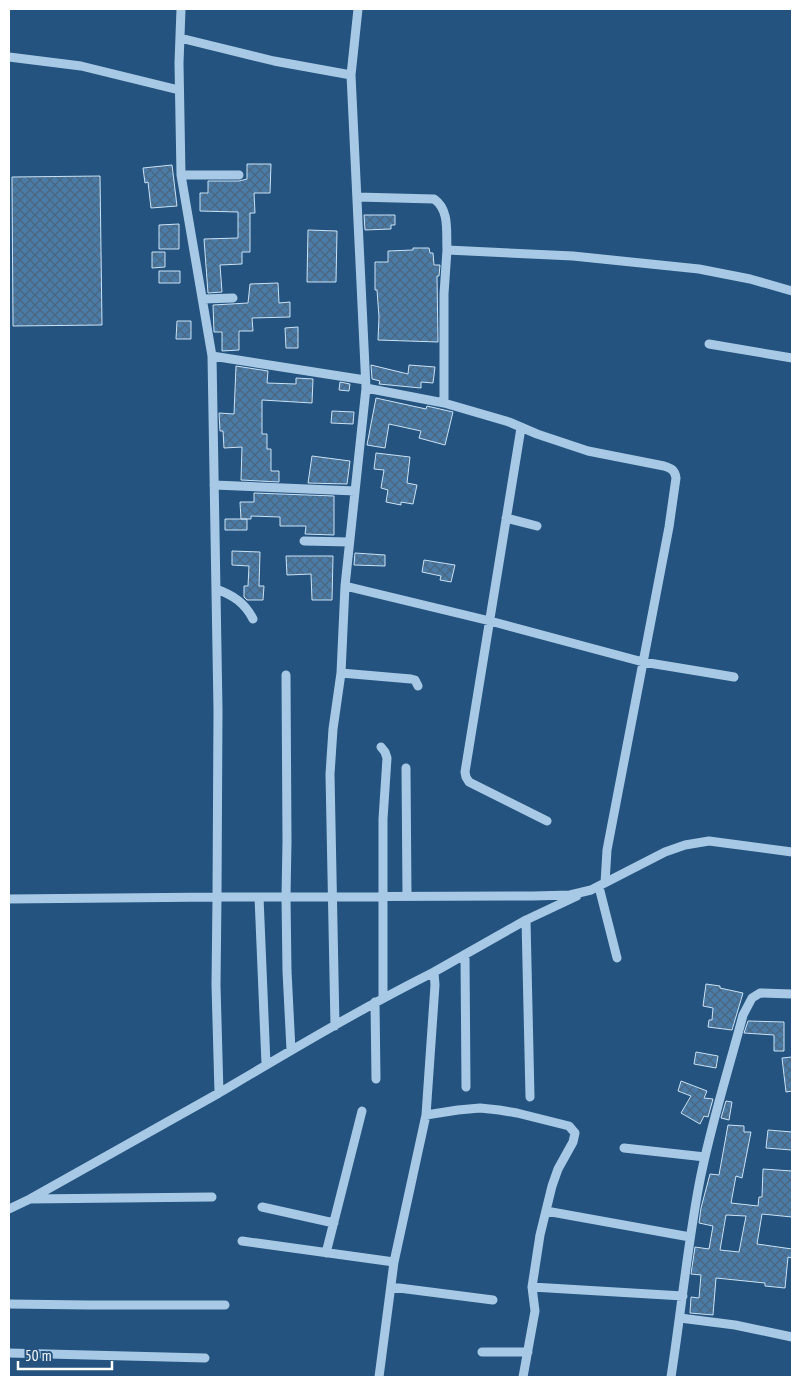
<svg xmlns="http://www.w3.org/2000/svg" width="801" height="1386" font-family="'PT Sans Narrow',sans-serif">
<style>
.building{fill:url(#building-cross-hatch);stroke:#cbe2f5;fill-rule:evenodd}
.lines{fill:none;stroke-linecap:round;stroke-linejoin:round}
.minor{stroke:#a8c9e6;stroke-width:9}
</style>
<defs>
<pattern id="building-cross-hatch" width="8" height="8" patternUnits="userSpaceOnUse" patternTransform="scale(1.25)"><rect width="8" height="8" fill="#4b7ca7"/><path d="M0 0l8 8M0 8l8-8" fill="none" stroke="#4b667e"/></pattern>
</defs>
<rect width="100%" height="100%" fill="#23537e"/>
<!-- building -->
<path class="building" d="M247,164h24l-1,29h-16l1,20h-5v39h-8v12l-22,1 2,27 -14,1 -4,-54 34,-1v-26l-38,-1v-18h8v-12h31l8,-2z
M172,165l5,41 -26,2 -3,-26 -3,1 -2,-15z
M100,176l2,149 -89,1 -1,-149z
M364,215h31v10h-4v4l-26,1z
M179,224v25h-20v-24z
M308,230l29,1 -1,51h-29z
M413,248h16l1,5h3l1,12h6l-1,11h-2l1,66 -60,-2 1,-23 -2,-27h-2v-28h13v-11l25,-1z
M152,252h13v15l-13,1z
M159,271h21v12h-21z
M278,283l1,20 11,-1v15l-38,1 1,13h-14v19l-17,1v-19h-8l-1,-27 35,-2 2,-19z
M177,321h14v18h-15z
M298,327v21h-12l-1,-20z
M371,365l37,9 1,-9 26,2 -2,16 -12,-1v6l-42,-4 1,-3 -8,-2z
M236,366l32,5 -1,12 29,1v-6l17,1 -1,24 -50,-3v34h5v15h4v22h8v11l-38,-2 1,-33 -18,1 -1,-17h-3l-1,-18 15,1z
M340,382l10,2 -1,7 -10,-1z
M376,398l50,11 1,-3 26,6 -8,33 -26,-7 2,-7 -32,-7 -4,24 -18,-3z
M332,411l22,1 -1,12 -22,-1z
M376,453l34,4 -3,26 10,2 -4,19 -12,-2v3l-15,-3 2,-12 -7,-2 3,-18 -10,-1z
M312,456l38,5 -3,23 -39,-1z
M254,493l80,3v39l-29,-1 1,-8h-26v-9l-29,-1v3h-10l-1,-17h14z
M225,519h22v11h-22z
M232,551l28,1 -1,34h5l-1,14h-16l-3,-3v-11h4l1,-20 -17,-1z
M355,553l30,2v11l-31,-1z
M286,556h47l-1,44h-20l-1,-26 -24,1z
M424,560l31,5 -4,17 -11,-2 1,-4 -19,-4z
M706,984l14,2v2l23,5 -11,37 -24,-3 1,-7h3l1,-12 -10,-2z
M748,1021l36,1v29h-10v-16l-30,-2z
M696,1052l22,4 -2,12 -22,-4z
M792,1057v34l-6,1 -4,-34z
M681,1081l26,10 -3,7 9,1 -5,18 -4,-1 -4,8 -19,-11 10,-17 -13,-5z
M726,1101l6,1 -3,18 -8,-2z
M728,1125l16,1v6h7l-9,46 -6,-2 -5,27 27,3 1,-9h3l1,-28 29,2v46l-30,-3 -5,30 35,5v9l-4,-1 -3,31 -20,-2v-3l-49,-5 -3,37 -23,-2 1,-16 8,1 2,-23 -10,-1 4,-27 14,2 4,-23 -14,-3 2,-15 9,-34 9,1zM726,1215l20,1 -7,36 -19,-2z
M768,1130l24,2v18l-26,-2z"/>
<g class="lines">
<!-- minor -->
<path class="minor" d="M181,9l-2,54 2,112 31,181 6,354 -1,187 316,-1 37,-1 21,-5 74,-38 20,-7 24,-4 83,11
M358,9l-7,66 15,313 -21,198 145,35 153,41 91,15
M180,38l94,23 77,14
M9,57l72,9 98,24
M181,175h58
M357,197l77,2c16,11 12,33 13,51l126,6 126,13 51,10 42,12
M203,299l30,-1
M709,344l83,14
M212,356l153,24
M366,388l78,15 65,19 28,12 51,17 76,15c7,2 11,4 12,12l-7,49 -62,323 -2,33
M444,403v-109l3,-44
M521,428l-56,344 1,5 3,5 78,39
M214,485l141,6
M506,518l31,8
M304,541l45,1
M216,589c17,6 29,14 37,30
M341,673l70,6 4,1 3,6
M286,675l1,166 -1,56 1,74 4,79
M381,747l4,5 2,6 -4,61v179
M406,768l1,128
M599,887l18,71
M259,897l7,167
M9,899l208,-2 -1,88 3,108
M526,920l4,177
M465,956l1,131
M375,1002l1,77
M335,1026l-5,-252 3,-45 8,-56 4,-87
M426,1115l32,-5 22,-2 19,2 18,3 52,13 6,7 -2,9 -15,27 -6,17 -12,49 -8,52 3,24 -12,66
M624,1148l81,9
M30,1199c63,-36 126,-70 189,-106 71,-42 141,-84 215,-121
M262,1207l72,16
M9,1209l21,-10 182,-2
M546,1211l144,26
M242,1241l152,21
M326,1253l36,-142
M391,1287l102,13
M532,1287l151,9
M9,1304l79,1h137
M680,1318l55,7 57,12
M482,1352h46
M9,1353l196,5
M379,1377l15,-115 32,-147 9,-130 -1,-13 92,-52 51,-24
M671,1377c10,-64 16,-128 28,-192 11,-58 29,-113 44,-170l9,-17 8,-5 32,1"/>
</g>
<!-- border -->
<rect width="801" height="1386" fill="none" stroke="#ffffff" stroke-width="20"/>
<!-- scale -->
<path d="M18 1361v8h94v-8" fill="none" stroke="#ffffff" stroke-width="2.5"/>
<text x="25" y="1361" font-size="15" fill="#ffffff" stroke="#23537e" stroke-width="4" paint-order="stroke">50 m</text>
</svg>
